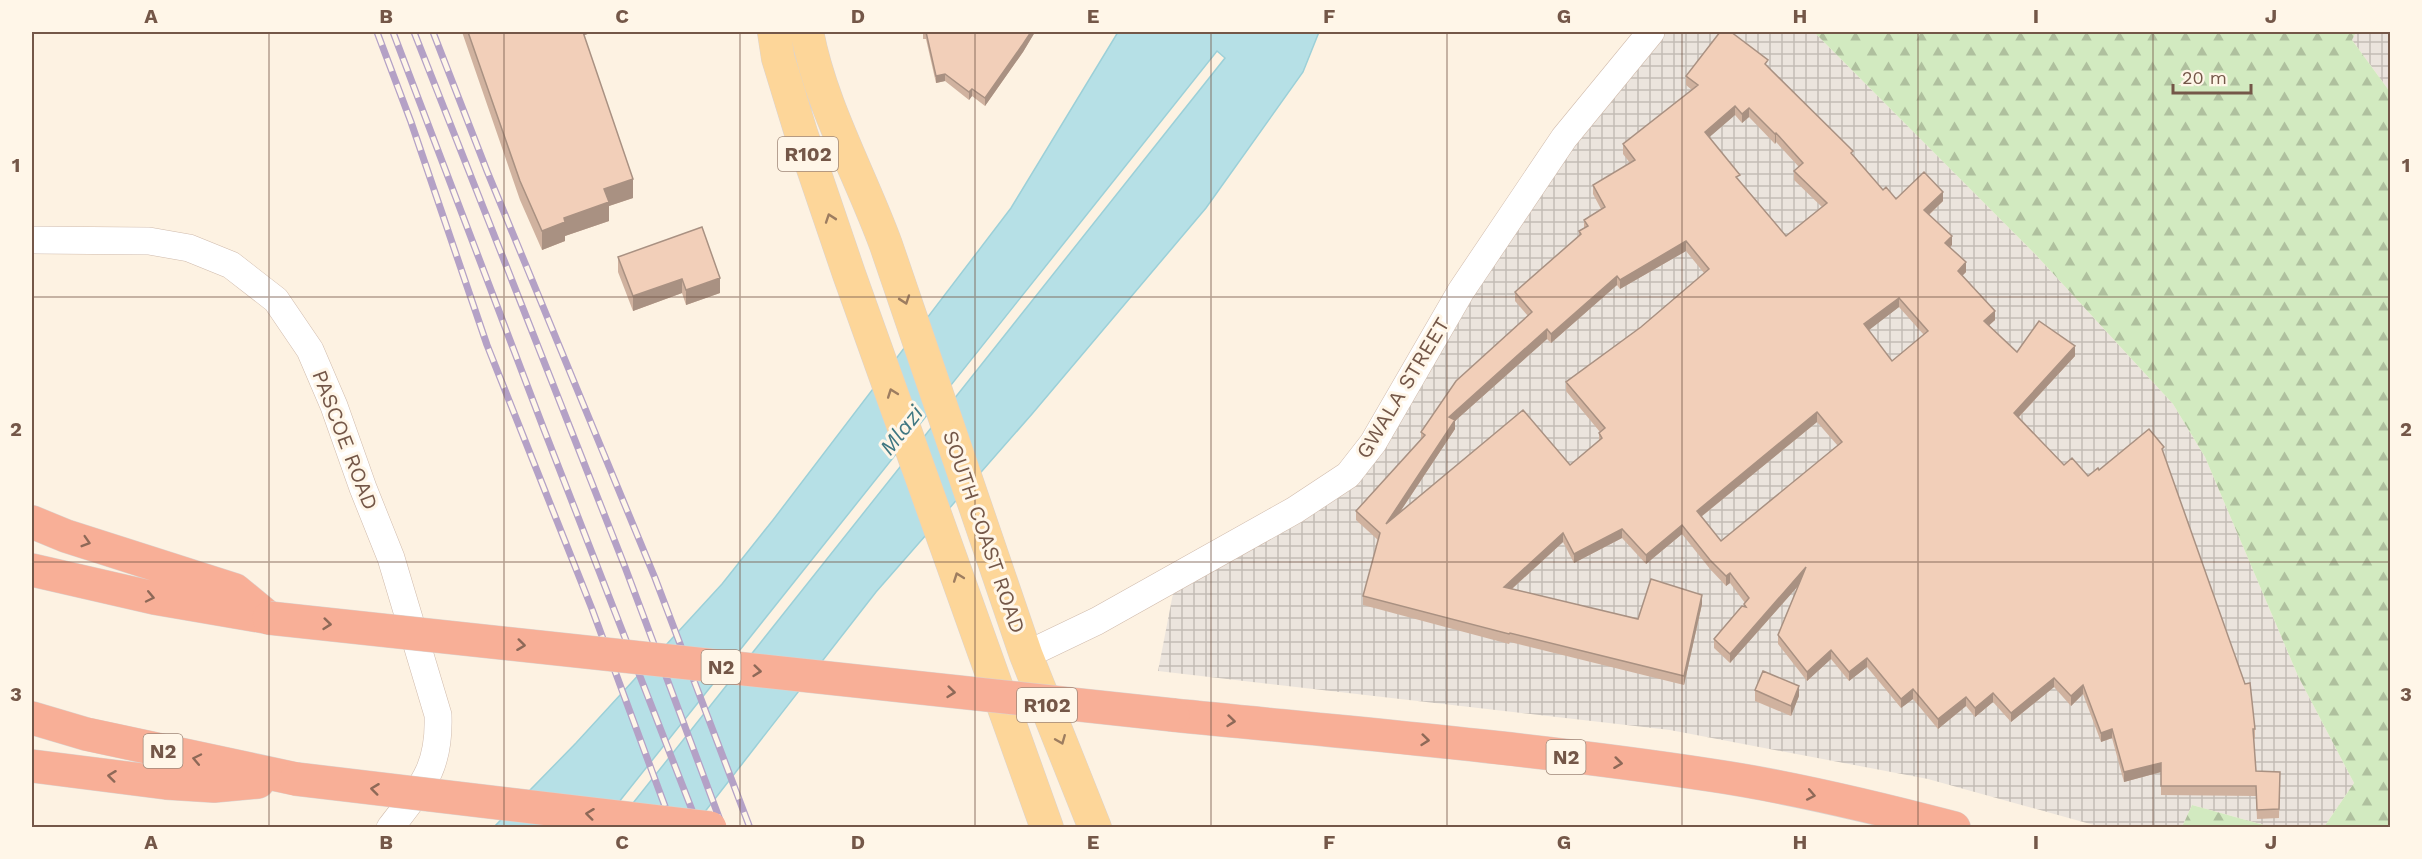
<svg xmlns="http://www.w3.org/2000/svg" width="2422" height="859" font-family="'Work Sans',sans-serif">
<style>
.industrial{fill:url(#industrial-grid)}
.forest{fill:url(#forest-firs)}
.water{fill:#b6e0e6;stroke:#9cd0d8;stroke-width:1.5}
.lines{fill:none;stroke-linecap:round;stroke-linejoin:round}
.minor-casing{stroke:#d0bbac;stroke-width:28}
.major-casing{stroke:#dbd3cf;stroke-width:34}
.highway-casing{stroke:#dbd3cf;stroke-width:34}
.minor{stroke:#fff;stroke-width:27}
.major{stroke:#fdd699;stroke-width:33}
.highway{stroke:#f8af97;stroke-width:33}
.rail-casing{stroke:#b4a1c6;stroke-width:7}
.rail{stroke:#fff6e8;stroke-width:4.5;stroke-dasharray:14;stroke-linecap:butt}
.highway-bridge-casing{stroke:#dbd3cf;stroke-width:34;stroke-linecap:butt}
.highway-bridge{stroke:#f8af97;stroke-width:33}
.wall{fill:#d0b29f;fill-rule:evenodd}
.shaded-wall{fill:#a99182}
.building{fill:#f2cfb9;stroke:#a99182;stroke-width:1.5;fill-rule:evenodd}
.oneway{stroke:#9d7d60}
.oneway2{stroke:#8e6958}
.grid{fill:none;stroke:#745748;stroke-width:1.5;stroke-opacity:0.55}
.labels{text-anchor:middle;stroke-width:6;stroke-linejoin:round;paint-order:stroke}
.shield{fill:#fff6e8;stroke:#9e8778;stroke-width:1.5}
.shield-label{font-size:20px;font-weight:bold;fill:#745748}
.street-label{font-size:21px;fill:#745748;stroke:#fff6e8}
.water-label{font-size:22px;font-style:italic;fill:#3f7782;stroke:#fff6e8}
.neatline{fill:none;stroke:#745748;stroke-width:2}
.grid-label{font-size:20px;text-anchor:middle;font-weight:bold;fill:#745748}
</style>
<defs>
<pattern id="industrial-grid" width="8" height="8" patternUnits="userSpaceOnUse" patternTransform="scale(1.5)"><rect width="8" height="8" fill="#ebe4dd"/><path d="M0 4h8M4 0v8" fill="none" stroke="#c3bcb5"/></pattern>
<pattern id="forest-firs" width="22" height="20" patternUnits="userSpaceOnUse" patternTransform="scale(1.5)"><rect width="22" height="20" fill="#d2eac0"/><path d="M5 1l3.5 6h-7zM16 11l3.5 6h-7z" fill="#afc09e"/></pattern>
</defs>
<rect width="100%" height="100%" fill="#fdf2e2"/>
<!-- industrial -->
<path class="industrial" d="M1652,32h162l222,223 137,149 32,53 93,219 56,107 -30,44h-53l-79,-22 -10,22h-81l-173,-48 -258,-49 -512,-59 18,-93 173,-102z
M2356,32h34v60l-38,-52z"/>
<!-- forest -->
<path class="forest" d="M1814,32h542l-4,8 38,52v735h-66l30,-44 -56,-107 -93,-219 -32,-53 -137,-149z
M2192,805l79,22h-89z"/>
<!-- water -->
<path class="water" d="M1118,32h201l-16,40 -97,136 -174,206 -156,178 -183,235h-79l611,-769 -8,-7 -618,776 -106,1 83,-85 146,-159 51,-64 238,-312z"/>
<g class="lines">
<!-- minor casing -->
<g class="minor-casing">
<path id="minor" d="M32,240l117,1 40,7 42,17 45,35 34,50 24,56 29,82 28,70 47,157c2,55 -17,72 -48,113
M1026,655l71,-34 198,-111 53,-35 25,-32 88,-152 103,-153 87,-106"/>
</g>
<!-- major casing -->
<g class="major-casing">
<path id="major" d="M774,32l4,26 23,75 48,141 198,554
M807,32c14,74 53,142 79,213l140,410 69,173"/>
</g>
<!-- highway casing -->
<g class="highway-casing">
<path id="highway" d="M32,522l34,14 169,54 34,28
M32,570l122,28 111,19
M1173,715c179,18 359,33 537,60 82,12 164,32 244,53
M32,718l54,16 210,45
M32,766l134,17 48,3 44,-4"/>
</g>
<!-- minor -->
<use href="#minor" class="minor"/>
<!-- major -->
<use href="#major" class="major"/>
<!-- highway -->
<use href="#highway" class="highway"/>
<!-- rail casing -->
<g class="rail-casing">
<path id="rail" d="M377,32l34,90 76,223 105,264 81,219
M393,32l150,395 156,401
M414,32l211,535 98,261
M433,32l54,139 168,407 95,250"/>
</g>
<!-- rail -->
<use href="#rail" class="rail"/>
<!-- highway-bridge casing -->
<g class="highway-bridge-casing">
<path id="highway-bridge" d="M269,618l904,97
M296,779l414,49"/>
</g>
<!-- highway-bridge -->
<use href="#highway-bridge" class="highway-bridge"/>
</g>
<!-- wall -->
<path class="wall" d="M462,32h132l-10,3 49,163 -24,8v15l-44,15v5l-23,9 -22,-50z
M923,32h112l-12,20 -38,54 -13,-10 -3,4 -24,-19 -9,2 -10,-44h-3z
M1768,67l85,88 30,35 13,9 47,2 -14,14 23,30 -2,2 16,25 -4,4 33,44 -6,5 28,27 58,4 -56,61 45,48 24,11 11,-6 65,-14 91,273v9l-1,1 2,32 24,1 -1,46 -22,1 -1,-23 -95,-1v-23l-37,10 -12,-44 -11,4 -18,-48 -12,12 -17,-19 -43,35 -18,-20 -18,15 -9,-11 -28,23 -25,-30 -12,9 -34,-41 -18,14 -18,-22 -24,22 -29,-37v-9l21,-50 -69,78 -16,-15v-9l30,-33 1,-3 -15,-20 -4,3 -16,-17 -28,-35 -36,30 -24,-26 -48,25 -11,-21 -51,47 126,30 64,-15 -18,81 -174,-43 -1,2 -146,-39v-9l15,-56 -22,-20v-9l65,-71v-8l107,-116 -13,-15v-9l64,-56v-5l5,-3v-8l17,-11 -8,-15v-9l37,-22 -7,-9v-10l69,-54 -6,-5v-9zM1735,115l7,8 7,-6 26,27 1,-2 23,25 -5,4v9l28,27 -36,29 -46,-55 -31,-44zM1686,251l18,22 -63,54 -75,55v9l34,41 -1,1v8l-29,24 -170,47 55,-83v-8l92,-82 4,4 66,-58 3,4zM1899,307l25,28 -32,26 -24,-31zM1817,422l21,24 -117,95 -20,-24z
M618,257l102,36 -34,12 -4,-12 -49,18 -15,-39z
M1755,690l44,6 -8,20 -36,-15z"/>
<!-- shaded-wall -->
<path class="shaded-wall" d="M578,32h16l-16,5z
M1031,32h4l-12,20 -38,54v-8z
M945,74v7l-9,2v-7z
M972,89v7l-3,4v-8z
M1735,106v9l-30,26v-9z
M1749,108v9l-7,6v-9z
M1776,133v9l-1,2v-10z
M633,179v19l-24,8v15l-44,15v5l-23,9v-19l22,-13 40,-29z
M1943,192v9l-19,18v-9z
M1952,236v9l-7,7v-9z
M1686,241v10l-66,38v-9z
M1966,262v10l-8,8v-9z
M1617,276v9l-66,58v-9z
M720,278v15l-34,12v-15z
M682,279v14l-49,18v-15z
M1899,298v9l-35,27v-10z
M1995,311v9l-11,10v-9z
M1547,329v10l-92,82v8l-69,104v-9l63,-107z
M2075,346v10l-61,66v-9z
M1817,412v10l-120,98v-9z
M1682,525v9l-36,30v-9z
M1622,529v9l-48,25v-9z
M1563,533v9l-59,54v-9z
M1806,567v10l-76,86v-9z
M1730,573v10l-4,3v-10z
M1702,595v9l-18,81v-9z
M1831,650v9l-24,22v-9z
M1867,658v9l-18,14v-9z
M2054,678v9l-43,35v-9z
M2083,685v9l-12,12v-10z
M1799,686v10l-8,20v-10z
M1913,689v10l-12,9v-9z
M1993,693v9l-18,15v-9z
M1966,697v9l-28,23v-10z
M2112,729v9l-11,4v-9z
M2161,763v9l-37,10v-10z"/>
<!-- building -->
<path class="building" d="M468,32h115l50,147 -29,10 5,13 -45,16 1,4 -23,9 -22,-50z
M926,32h105l-8,12 -38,54 -13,-9 -3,3 -24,-18 -9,2z
M1720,32h11l37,28 -3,4 88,87 -2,2 32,37 3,-3 10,12 28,-27 19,20 -19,18 28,26 -7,7 21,19 -8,9 37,40 -11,10 33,31 22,-31 36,25 -61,67 50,52 8,-7 16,18 10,-8 1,2 50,-41 15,18 -2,2 83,235 5,-1 5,46h-2l3,42 24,1 -1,37 -22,1 -1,-24h-95v-23l-37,9 -12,-43 -11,4 -18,-48 -12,11 -17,-18 -43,35 -18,-20 -18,15 -9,-11 -28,22 -25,-30 -12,10 -34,-41 -18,14 -18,-22 -24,22 -29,-37 28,-68 -76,87 -16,-15 28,-33 4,1 -2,-3 5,-6 -19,-25 -4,3 -16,-16 -28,-35 -36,30 -24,-26 -48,25 -11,-21 -59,54 134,32 13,-40 51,16 -18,81 -174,-43 -1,1 -146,-38 17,-63 -24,-22 69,-76 -4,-3 35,-51 76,-69 -17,-20 66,-58 -2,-3 9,-5 -4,-6 21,-13 -12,-22 42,-25 -12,-16 75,-59 -12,-9zM1735,106l7,8 7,-6 26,26 1,-1 27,30 -9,8 33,32 -41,33 -50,-59 4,-2 -35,-43zM1686,241l23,28 -68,58 -75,55 39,46 -6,5 3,5 -32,27 -47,-55 -137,114 69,-104 -6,-3 98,-88 4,5 66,-58 3,4zM1899,298l29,33 -36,30 -28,-37zM1817,412l25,30 -121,99 -24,-30z
M702,227l18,51 -34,12 -4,-11 -49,17 -15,-39z
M1763,671l36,15 -8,20 -36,-16z"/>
<!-- one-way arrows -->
<defs><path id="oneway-chevron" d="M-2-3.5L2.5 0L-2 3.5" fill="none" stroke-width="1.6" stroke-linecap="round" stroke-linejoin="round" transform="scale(1.5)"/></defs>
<g class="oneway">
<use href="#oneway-chevron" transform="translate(830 218) rotate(-109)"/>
<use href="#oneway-chevron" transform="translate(905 300) rotate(71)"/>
<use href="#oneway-chevron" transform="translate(892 393) rotate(-110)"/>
<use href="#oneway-chevron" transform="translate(958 577) rotate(-110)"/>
<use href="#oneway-chevron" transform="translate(1061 740) rotate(68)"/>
</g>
<g class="oneway2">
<use href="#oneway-chevron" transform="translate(86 542) rotate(17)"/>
<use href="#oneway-chevron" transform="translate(150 597) rotate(12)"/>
<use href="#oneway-chevron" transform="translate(327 624) rotate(6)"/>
<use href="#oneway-chevron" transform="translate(521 645) rotate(7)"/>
<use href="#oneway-chevron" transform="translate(757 671) rotate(6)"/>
<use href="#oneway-chevron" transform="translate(951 692) rotate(6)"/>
<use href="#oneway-chevron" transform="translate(1231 721) rotate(6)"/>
<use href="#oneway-chevron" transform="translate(1425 740) rotate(6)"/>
<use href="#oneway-chevron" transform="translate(197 759) rotate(-168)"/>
<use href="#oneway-chevron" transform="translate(1618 763) rotate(7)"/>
<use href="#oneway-chevron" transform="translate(112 776) rotate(-173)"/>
<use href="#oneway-chevron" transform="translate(375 789) rotate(-173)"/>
<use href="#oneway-chevron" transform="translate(1811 795) rotate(11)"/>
<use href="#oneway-chevron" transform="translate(590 814) rotate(-173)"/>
</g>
<!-- grid -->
<path class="grid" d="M269,32v796M504,32v796M740,32v796M975,32v796M1211,32v796M1447,32v796M1682,32v796M1918,32v796M2153,32v796M32,297h2358M32,562h2358"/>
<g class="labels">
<!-- shield labels -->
<g class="shield">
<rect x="778" y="137" width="60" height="34" rx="4.5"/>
<rect x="701.5" y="650" width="39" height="34" rx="4.5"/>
<rect x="1017" y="688" width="60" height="34" rx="4.5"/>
<rect x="143.5" y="734" width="39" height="34" rx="4.5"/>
<rect x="1546.5" y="740" width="39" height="34" rx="4.5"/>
</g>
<g class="shield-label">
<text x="808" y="161">R102</text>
<text x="721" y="674">N2</text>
<text x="1047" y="712">R102</text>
<text x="163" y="758">N2</text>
<text x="1566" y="764">N2</text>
</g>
<!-- street labels -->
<g class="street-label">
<text transform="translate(1403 388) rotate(-59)" y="7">GWALA STREET</text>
<text transform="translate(345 440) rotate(69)" y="7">PASCOE ROAD</text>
<text transform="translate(984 532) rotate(71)" y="7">SOUTH COAST ROAD</text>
</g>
<!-- water labels -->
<g class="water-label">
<text transform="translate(901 430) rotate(-52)" y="8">Mlazi</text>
</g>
</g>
<!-- border -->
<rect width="2422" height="859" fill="none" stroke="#fff6e8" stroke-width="66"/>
<!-- scale -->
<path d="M2173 84v9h78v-9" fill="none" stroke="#745748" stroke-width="3"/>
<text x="2182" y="84" font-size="18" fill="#745748" stroke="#fff6e8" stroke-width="4.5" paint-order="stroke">20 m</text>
<rect x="33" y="33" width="2356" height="793" class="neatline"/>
<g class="grid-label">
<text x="151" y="23">A</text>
<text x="386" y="23">B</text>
<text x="622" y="23">C</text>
<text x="858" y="23">D</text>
<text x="1093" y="23">E</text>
<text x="1329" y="23">F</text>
<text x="1564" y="23">G</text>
<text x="1800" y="23">H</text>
<text x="2036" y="23">I</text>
<text x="2271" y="23">J</text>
<text x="16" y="172">1</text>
<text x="2406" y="172">1</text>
<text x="16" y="436">2</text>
<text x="2406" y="436">2</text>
<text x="16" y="701">3</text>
<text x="2406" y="701">3</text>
<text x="151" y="849">A</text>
<text x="386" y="849">B</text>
<text x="622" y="849">C</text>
<text x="858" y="849">D</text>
<text x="1093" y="849">E</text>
<text x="1329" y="849">F</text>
<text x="1564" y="849">G</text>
<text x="1800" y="849">H</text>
<text x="2036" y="849">I</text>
<text x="2271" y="849">J</text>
</g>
</svg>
